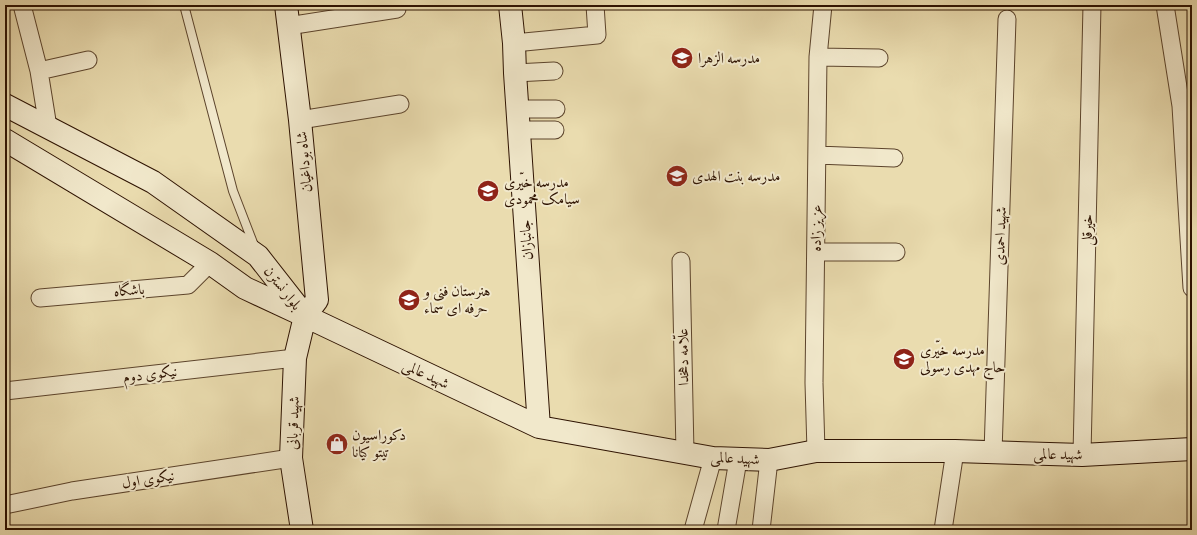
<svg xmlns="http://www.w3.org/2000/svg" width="1197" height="535" font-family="'EB Garamond',Amiri,serif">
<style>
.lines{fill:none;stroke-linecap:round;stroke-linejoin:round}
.lane-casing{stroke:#5c442c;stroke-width:10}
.street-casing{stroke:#5c442c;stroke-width:19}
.secondary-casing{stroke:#2d1201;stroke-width:24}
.lane{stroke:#f1e8cb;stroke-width:8}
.street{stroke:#f1e8cb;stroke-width:17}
.secondary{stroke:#f1e8cb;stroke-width:22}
.labels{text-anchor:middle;stroke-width:4;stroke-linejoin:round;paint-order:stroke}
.poi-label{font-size:15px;fill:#2d1201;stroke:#f1e8cb;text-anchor:start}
.street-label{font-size:15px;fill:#2d1201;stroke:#f1e8cb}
</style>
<rect width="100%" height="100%" fill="#eadcaf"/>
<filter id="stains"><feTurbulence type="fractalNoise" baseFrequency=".005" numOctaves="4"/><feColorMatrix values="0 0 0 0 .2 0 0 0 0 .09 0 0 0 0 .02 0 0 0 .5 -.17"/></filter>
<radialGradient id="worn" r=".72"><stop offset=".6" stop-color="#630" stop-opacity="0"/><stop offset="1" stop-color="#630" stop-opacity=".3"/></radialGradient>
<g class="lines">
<!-- lane casing -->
<g class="lane-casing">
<path id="lane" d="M184,5l49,186 22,57"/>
</g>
<!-- street casing -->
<g class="street-casing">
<path id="street" d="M22,5l17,66 9,56
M1165,5l16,101 11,182
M288,26l109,-17
M514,43l83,-8 -2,-30
M818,57l61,1
M39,71l49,-11
M515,73l39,-2
M517,109h39
M300,120l100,-16
M518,130h37
M817,155l77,3
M816,252h80
M681,261l4,192
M40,298l148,-13 22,-22
M5,391l290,-33
M816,451l-2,-68 4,-326 5,-52
M993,453l14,-434
M1082,455l10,-450
M5,505l67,-14 219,-33
M693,530l20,-72
M726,530l12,-70
M761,530l8,-70
M943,530l12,-79"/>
</g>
<!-- secondary casing -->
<g class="secondary-casing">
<path id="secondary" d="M286,5l14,115 17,180 -12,16 -10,42 -4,100 11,72
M510,5l4,38 1,30 24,354
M5,105l148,77 105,74 47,60 -60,-28 -35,-25 -205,-123
M305,316l234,111 174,31 56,2 47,-9h139l127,4 110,-6"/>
</g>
<!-- lane -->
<use href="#lane" class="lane"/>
<!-- street -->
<use href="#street" class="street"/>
<!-- secondary -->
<use href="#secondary" class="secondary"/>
</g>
<!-- icons -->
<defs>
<g id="school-disc" transform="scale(1.15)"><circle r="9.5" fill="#8f2418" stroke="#f1e8cb"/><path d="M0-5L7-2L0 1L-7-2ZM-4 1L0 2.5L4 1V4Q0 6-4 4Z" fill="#fff"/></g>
<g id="shop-disc" transform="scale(1.15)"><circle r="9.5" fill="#8f2418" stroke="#f1e8cb"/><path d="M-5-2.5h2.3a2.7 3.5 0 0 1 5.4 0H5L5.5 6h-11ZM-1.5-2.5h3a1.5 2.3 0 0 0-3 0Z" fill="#fff"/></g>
</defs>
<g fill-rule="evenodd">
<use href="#school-disc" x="682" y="58"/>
<use href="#school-disc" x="677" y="176"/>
<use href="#school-disc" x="488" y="191"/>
<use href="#school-disc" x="409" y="300"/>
<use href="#school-disc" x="904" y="359"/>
<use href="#shop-disc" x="337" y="444"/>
</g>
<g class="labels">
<!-- poi labels -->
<g class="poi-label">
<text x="698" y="63">مدرسه الزهرا</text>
<text x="692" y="181">مدرسه بنت الهدی</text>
<text x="504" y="187">مدرسه خیّری<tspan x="504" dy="17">سیامک محمودی</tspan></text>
<text x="424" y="296">هنرستان فنی و<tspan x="424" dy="17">حرفه ای سماء</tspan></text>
<text x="920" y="355">مدرسه خیّری<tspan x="920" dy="17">حاج مهدی رسولی</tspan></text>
<text x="352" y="440">دکوراسیون<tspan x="352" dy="17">تیتو کیانا</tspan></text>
</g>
<!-- street labels -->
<g class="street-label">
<text transform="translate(304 162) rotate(-95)" y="5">شاه بوداغیان</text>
<text transform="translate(816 228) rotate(-89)" y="5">عزیز زاده</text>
<text transform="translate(1087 230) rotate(-89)" y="5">خیرقلی</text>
<text transform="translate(1000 236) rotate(-88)" y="5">شهید احمدی</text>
<text transform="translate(526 240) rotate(-94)" y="5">جانبازان</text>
<text transform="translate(283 288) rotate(52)" y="5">بلوار نسترن</text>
<text transform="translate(129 290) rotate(-5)" y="5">باشگاه</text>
<text transform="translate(683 357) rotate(-91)" y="5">علّامه دهخدا</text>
<text transform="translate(150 374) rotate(-7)" y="5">نیکوی دوم</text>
<text transform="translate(426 374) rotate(25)" y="5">شهید عالمی</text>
<text transform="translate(293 423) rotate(-88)" y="5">شهید قربانی</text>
<text transform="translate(1058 454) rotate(1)" y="5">شهید عالمی</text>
<text transform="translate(735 458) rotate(3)" y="5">شهید عالمی</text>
<text transform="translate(148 479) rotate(-9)" y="5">نیکوی اول</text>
</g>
</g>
<!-- margin -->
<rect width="1197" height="535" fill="none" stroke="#eadcaf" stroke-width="20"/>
<rect x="6" y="6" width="1185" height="523" fill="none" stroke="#2d1201" stroke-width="2"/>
<rect x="10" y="10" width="1177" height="515" fill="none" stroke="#2d1201"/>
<rect width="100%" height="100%" filter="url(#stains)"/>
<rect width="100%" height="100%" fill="url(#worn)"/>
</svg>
